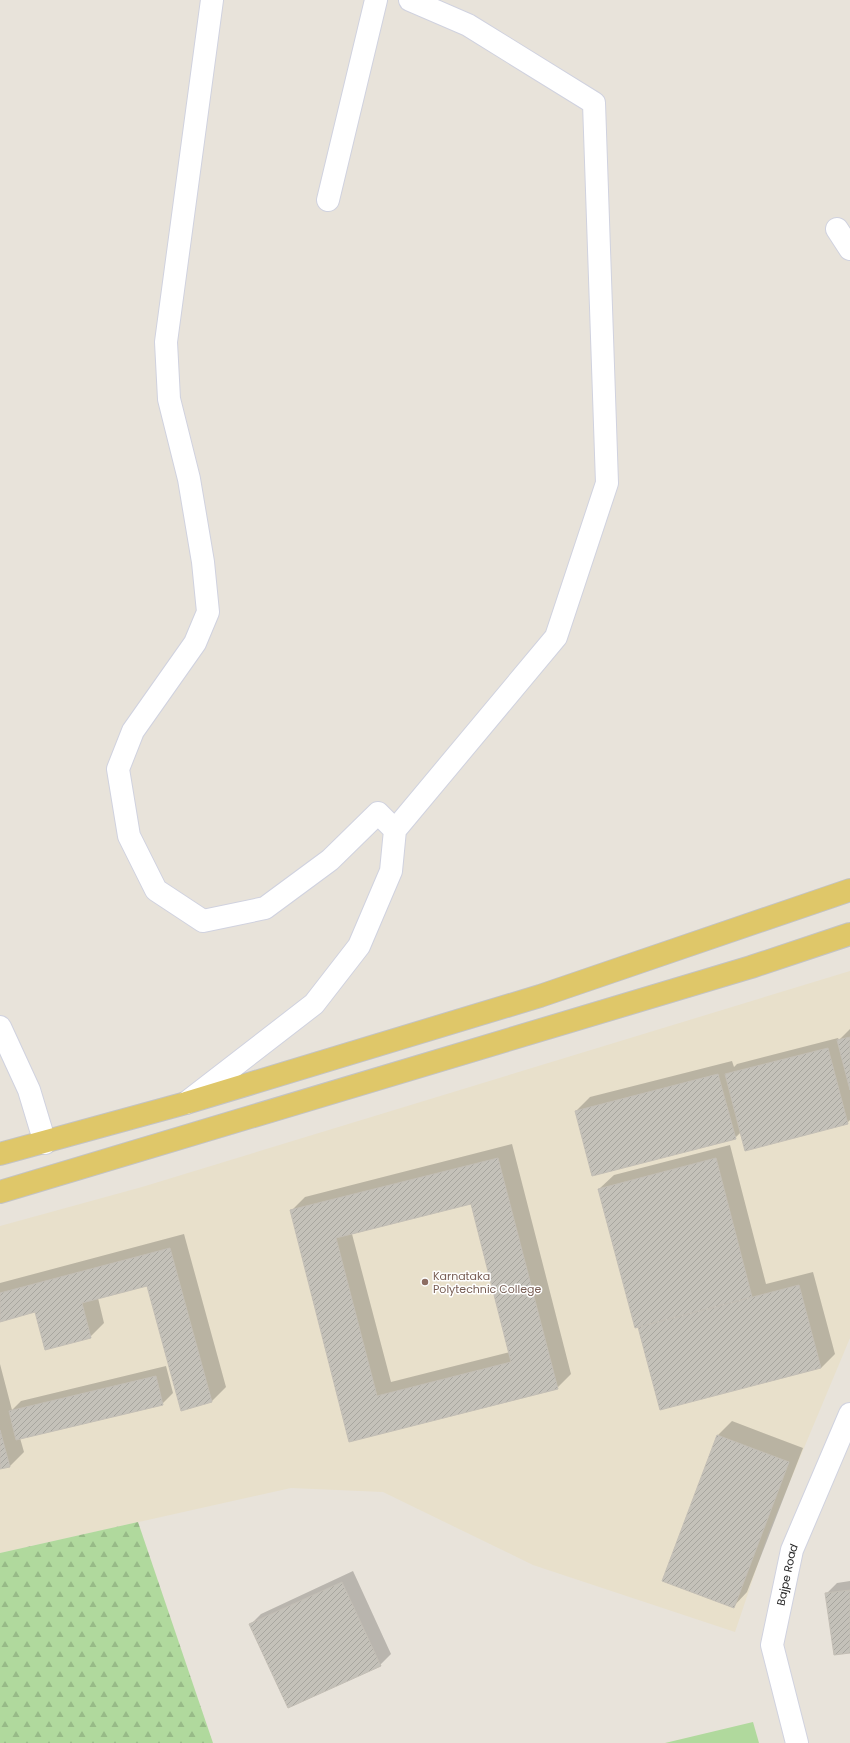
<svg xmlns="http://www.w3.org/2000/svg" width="850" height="1743" font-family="Poppins,sans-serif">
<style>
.education{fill:#e8e0cb}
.forest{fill:url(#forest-firs)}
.park{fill:#b0d99d}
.shadow{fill:#0003;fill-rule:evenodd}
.building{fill:url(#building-hatch);stroke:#c3beb5;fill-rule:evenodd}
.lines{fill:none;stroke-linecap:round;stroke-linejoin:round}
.street-casing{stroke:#d0d2df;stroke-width:24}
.secondary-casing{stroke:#d0d2df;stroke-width:24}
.primary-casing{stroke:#c3c3c3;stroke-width:24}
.street{stroke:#fff;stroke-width:22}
.secondary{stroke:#fff;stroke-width:22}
.primary{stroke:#dfc769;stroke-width:22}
.education-dot{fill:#8d6e63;stroke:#fff;stroke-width:1.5}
.labels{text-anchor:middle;stroke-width:3;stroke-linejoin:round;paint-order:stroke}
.education-label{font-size:11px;fill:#785e54;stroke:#fff;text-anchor:start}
.street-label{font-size:11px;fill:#272727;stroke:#fff}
</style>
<defs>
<pattern id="forest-firs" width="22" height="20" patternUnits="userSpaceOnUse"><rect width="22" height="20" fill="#b0d99d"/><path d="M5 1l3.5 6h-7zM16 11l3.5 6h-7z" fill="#97ba87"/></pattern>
<pattern id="building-hatch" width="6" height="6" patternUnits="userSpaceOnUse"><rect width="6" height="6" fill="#c4c1b9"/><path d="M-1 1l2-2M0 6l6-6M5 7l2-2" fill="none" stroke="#a8a69f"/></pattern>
</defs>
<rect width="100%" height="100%" fill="#e8e3da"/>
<!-- education -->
<path class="education" d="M850,971v367l-82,196 -33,98 -202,-67 -150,-73 -92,-4 -291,65v-327l142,-39z"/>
<!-- forest -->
<path class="forest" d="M138,1522l75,221h-213v-190z"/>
<!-- park -->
<path class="park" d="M753,1722l6,21h-94z"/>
<!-- shadow -->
<path class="shadow" d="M850,1029v91l-3,3 -106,9 -6,6 -159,-27 14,-14 142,-36 2,6 3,-3 101,-26 1,2z
M512,1144l59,230 -14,14 -207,53 -59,-230 14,-14zM471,1203l39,149 -119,30 -39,-148z
M730,1145l36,139 47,-12 22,82 -14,14 -182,-42 -40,-137 15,-14z
M184,1234l42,153 -14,14 -65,-117 -49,14 6,25 -14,14 -54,-26 -36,10v-38z
M0,1364l12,46 9,-9 145,-35 7,27 -11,11 -142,34 4,14 -14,14 -10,2z
M732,1421l71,27 -56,144 -14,15 -69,-27 54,-145z
M353,1571l38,83 -11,11 -130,-40 11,-11z
M850,1581v71l-24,-58 11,-11z"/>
<!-- building -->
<path class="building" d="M850,1037v53l-13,-50z
M828,1048l20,76 -103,27 -20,-77z
M718,1074l18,65 -144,37 -17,-65z
M498,1158l60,231 -209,53 -59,-232zM471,1204l40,158 -134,34 -41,-158z
M716,1158l36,139 -117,31 -37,-139z
M170,1248l42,154 -31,9 -34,-125 -65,17 9,35 -46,12 -10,-38 -35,10v-29z
M799,1285l22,83 -161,42 -22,-83z
M156,1376l7,29 -147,35 -7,-29z
M0,1430l10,37 -10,2z
M717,1435l72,27 -55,146 -72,-27z
M342,1582l39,84 -93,42 -39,-84z
M850,1590v63l-16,2 -9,-62z"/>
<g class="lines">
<!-- street casing -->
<g class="street-casing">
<path id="street" d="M328,200l48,-200
M837,229l13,20
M395,830l161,-193 51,-154 -13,-380 -126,-78 -58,-25
M0,1027l29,63 16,53
M186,1103l128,-99 45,-58 32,-75 4,-41 -17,-17 -48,47 -65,48 -62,13 -47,-31 -27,-54 -11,-67 15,-38 62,-88 13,-31 -5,-50 -14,-83 -20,-80 -3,-57 46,-342"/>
</g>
<!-- secondary casing -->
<g class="secondary-casing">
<g id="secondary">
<path id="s1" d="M797,1743l-25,-98 20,-95 58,-136"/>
</g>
</g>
<!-- primary casing -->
<g class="primary-casing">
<path id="primary" d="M0,1154l186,-51 354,-107 310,-106
M0,1192l751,-225 99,-33"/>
</g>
<!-- street -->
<use href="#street" class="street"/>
<!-- secondary -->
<use href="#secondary" class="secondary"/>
<!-- primary -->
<use href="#primary" class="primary"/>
</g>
<!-- markers -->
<circle class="education-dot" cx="425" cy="1282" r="4"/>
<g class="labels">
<!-- education labels -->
<g class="education-label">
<text x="433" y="1280">Karnataka<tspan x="433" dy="13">Polytechnic College</tspan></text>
</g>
<!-- street labels -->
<g class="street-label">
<text dy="4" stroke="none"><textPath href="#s1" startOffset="173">Bajpe Road</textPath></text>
</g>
</g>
</svg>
